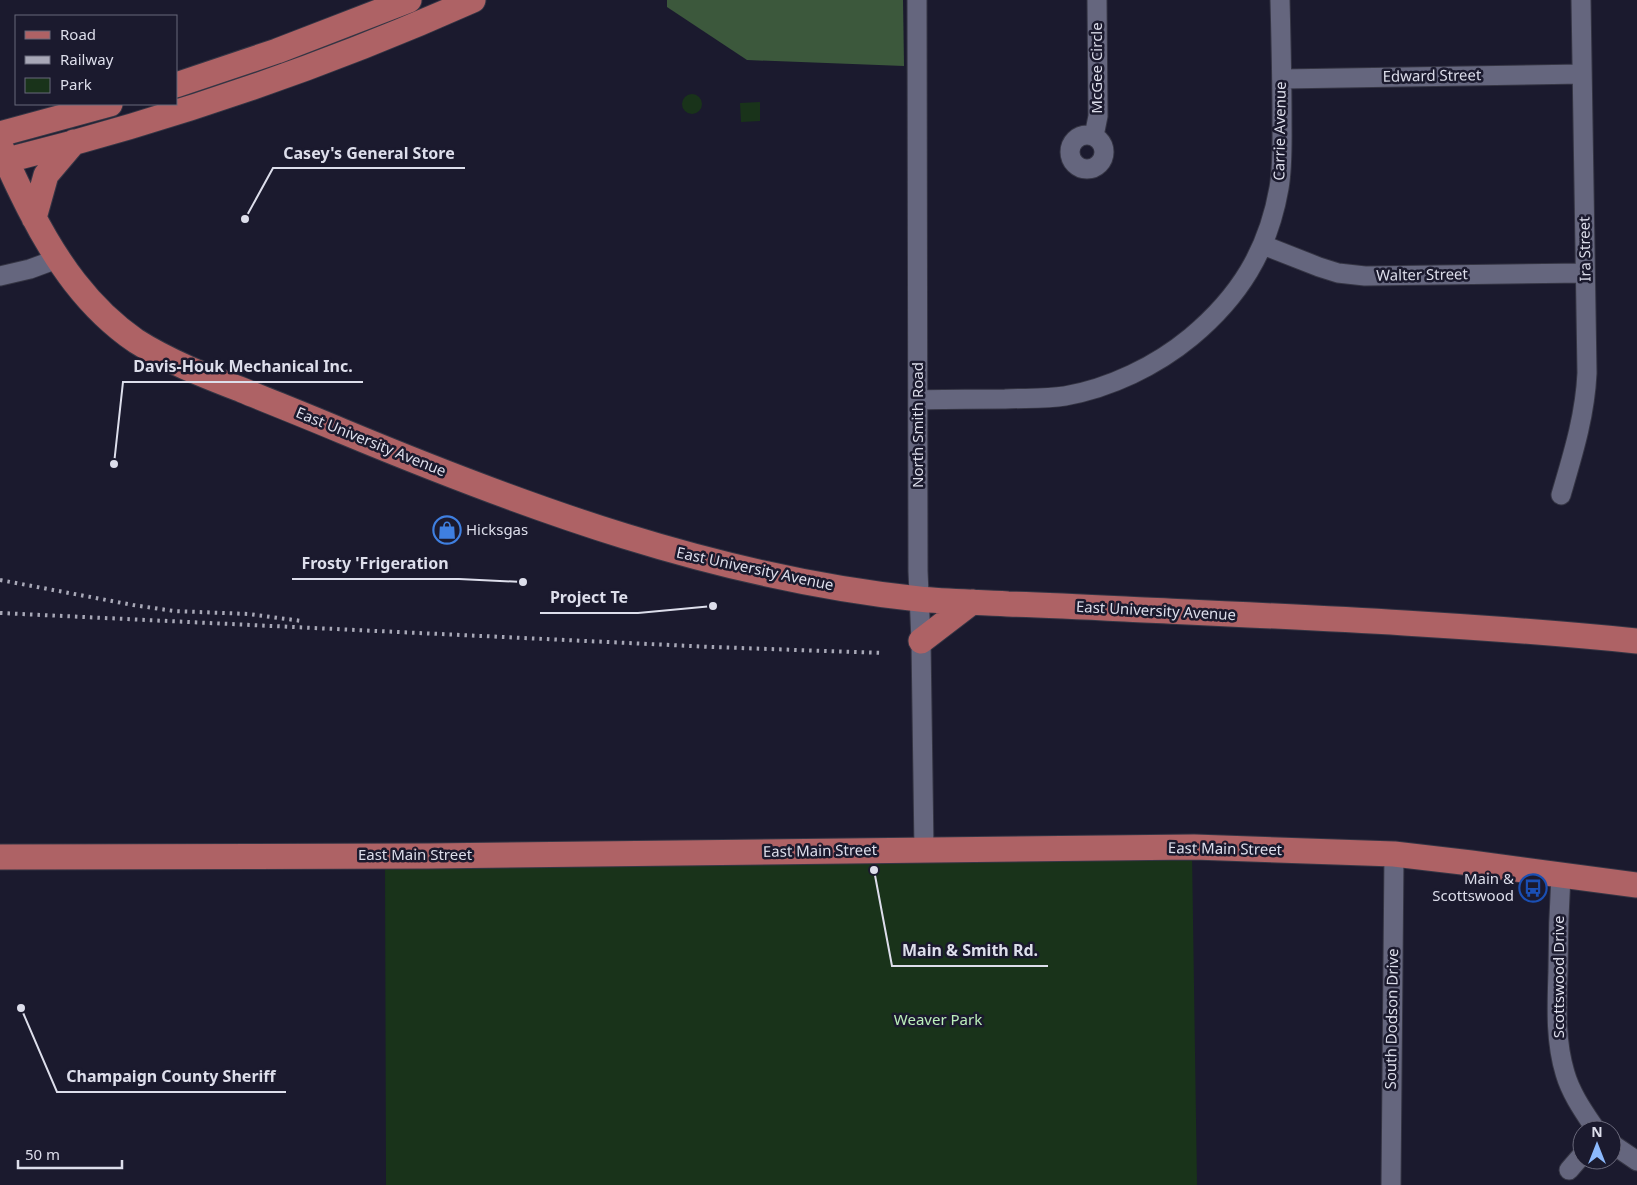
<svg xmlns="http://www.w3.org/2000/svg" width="1637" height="1185" font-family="'Noto Sans',sans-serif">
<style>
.green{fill:#19331a}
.forest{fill:#3c583c}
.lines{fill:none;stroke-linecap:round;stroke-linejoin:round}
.minor-casing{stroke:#353544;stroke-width:21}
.major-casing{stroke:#353544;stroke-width:27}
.minor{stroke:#65667e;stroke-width:19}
.major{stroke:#ae6265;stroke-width:25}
.rail{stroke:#a8a8b7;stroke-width:4;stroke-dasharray:2.5 5;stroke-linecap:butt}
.labels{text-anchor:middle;stroke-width:5;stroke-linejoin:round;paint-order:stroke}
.street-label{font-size:15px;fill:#dddeeb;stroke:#1b1a2e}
.poi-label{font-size:15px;fill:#dddeeb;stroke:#1b1a2e;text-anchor:start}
.park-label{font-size:15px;fill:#bcefbb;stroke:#1b1a2e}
.leader{fill:none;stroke:#dddeeb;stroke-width:2}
.callout-dot{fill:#dddeeb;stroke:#1b1a2e;stroke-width:2}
.callout-label{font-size:16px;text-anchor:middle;font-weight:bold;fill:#dddeeb;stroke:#1b1a2e;stroke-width:5;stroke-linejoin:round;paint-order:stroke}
</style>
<rect width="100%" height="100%" fill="#1b1a2e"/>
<!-- green -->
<path class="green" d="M682 104a10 10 0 1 1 20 0a10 10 0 1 1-20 0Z
M760,102v19l-19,1 -1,-19z
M1192,853l5,332h-811l-1,-328z"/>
<!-- forest -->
<path class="forest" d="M667,0h236l1,66 -157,-6 -80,-53z"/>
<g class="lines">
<!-- minor casing -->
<g class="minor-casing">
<path id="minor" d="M917,0l1,571 3,70 3,209
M1282,79l300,-5
M1070 152a17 17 0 1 1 34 0a17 17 0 1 1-34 0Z
M1094,136l4,-20 -1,-116
M1263,245l56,22 19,6 27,3 220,-3
M0,276l30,-7 27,-10
M918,400c29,-1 58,-1 87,-1 20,-1 41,0 60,-3 45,-8 91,-30 126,-59 48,-40 77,-86 88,-149 4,-23 3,-47 3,-71 0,-39 -1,-78 -2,-117
M1561,495c12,-41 24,-79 26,-122l-6,-373
M1561,875c-2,32 -3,64 -3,96 -1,34 -3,69 7,102 6,21 19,39 31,57
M1612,1144l25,17
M1569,1170l13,-15
M1391,1185l3,-331"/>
</g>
<!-- major casing -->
<g class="major-casing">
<path id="major" d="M176,85l101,-34 132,-51
M0,134l110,-30
M0,144c8,23 19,44 30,66 26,51 58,98 106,131 33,21 70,35 106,49 34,14 67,27 100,41 185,77 376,147 577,168 29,3 60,3 89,5 39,1 78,3 117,5 171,8 342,15 512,32
M0,162c161,-40 321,-94 473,-162
M34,218l12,-43 28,-33
M921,641l51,-39
M0,857l428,-1 766,-9 200,7 77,9 166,22"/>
</g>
<!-- minor -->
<use href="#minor" class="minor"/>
<!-- major -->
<use href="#major" class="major"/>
<!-- rail -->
<path class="rail" d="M0,580l133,25 41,6 74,3 54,7
M0,613l712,34 171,6"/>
</g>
<!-- icons -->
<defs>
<g id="shop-ring" transform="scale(1.4375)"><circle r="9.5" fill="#1b1a2e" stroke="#3f7fe0" stroke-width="1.5"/><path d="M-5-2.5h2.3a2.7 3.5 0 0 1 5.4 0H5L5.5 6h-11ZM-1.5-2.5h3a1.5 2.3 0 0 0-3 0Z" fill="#3f7fe0"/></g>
<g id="bus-ring" transform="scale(1.4375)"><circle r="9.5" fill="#1b1a2e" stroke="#1a4fb4" stroke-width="1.5"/><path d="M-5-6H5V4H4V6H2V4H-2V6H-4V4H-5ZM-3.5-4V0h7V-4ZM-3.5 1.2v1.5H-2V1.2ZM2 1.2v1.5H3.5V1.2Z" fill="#1a4fb4"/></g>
</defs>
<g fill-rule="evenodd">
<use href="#shop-ring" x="447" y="530"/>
<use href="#bus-ring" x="1533" y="888"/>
</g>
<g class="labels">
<!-- street labels -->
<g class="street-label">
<text transform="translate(1097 68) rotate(-90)" y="5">McGee Circle</text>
<text transform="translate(1432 76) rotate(-1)" y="5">Edward Street</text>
<text transform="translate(1280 131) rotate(-89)" y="5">Carrie Avenue</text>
<text transform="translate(1585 249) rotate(-91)" y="5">Ira Street</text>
<text transform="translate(1422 275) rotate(-1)" y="5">Walter Street</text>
<text transform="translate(918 425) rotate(-90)" y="5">North Smith Road</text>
<text transform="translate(371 442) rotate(22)" y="5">East University Avenue</text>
<text transform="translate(755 569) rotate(12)" y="5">East University Avenue</text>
<text transform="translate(1156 611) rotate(3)" y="5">East University Avenue</text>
<text transform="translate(1225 849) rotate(1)" y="5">East Main Street</text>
<text transform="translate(820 851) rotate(-1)" y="5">East Main Street</text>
<text x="415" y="860">East Main Street</text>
<text transform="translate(1559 977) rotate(-90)" y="5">Scottswood Drive</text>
<text transform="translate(1392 1019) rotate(-89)" y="5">South Dodson Drive</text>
</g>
<!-- poi labels -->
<g class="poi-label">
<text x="466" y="535">Hicksgas</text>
<text x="1514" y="884" text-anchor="end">Main &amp;<tspan x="1514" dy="17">Scottswood</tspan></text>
</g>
<!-- park labels -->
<g class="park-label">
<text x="938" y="1025">Weaver Park</text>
</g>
</g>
<!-- callouts -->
<path class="leader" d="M245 219L273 168H465M114 464L123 382H363M523 582L459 579H292M713 606L638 613H540M874 870L892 966H1048M21 1008L57 1092H286"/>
<g class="callout-dot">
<circle cx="245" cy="219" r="5"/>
<circle cx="114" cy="464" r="5"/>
<circle cx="523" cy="582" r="5"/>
<circle cx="713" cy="606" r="5"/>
<circle cx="874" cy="870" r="5"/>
<circle cx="21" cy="1008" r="5"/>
</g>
<g class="callout-label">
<text x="369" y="159">Casey's General Store</text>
<text x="243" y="372">Davis-Houk Mechanical Inc.</text>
<text x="375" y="569">Frosty 'Frigeration</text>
<text x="589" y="603">Project Te</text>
<text x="970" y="956">Main &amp; Smith Rd.</text>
<text x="171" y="1082">Champaign County Sheriff</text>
</g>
<!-- legend -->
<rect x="15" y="15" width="162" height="90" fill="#1b1a2e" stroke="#69687a"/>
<rect x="25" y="31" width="25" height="8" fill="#ae6265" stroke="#69687a"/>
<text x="60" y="40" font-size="15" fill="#dddeeb">Road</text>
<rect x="25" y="56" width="25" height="8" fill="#a8a8b7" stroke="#69687a"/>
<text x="60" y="65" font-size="15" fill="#dddeeb">Railway</text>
<rect x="25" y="78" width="25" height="15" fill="#19331a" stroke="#69687a"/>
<text x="60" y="90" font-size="15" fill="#dddeeb">Park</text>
<!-- north arrow -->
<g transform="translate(1597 1145)"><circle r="24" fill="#1b1a2e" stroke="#69687a"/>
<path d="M0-4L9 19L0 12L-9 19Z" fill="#8cb9fc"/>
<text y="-8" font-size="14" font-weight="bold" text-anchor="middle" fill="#dddeeb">N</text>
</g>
<!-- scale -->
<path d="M18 1160v8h104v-8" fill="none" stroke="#dddeeb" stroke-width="2.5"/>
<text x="25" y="1160" font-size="15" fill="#dddeeb" stroke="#1b1a2e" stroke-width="4" paint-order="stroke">50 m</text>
</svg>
